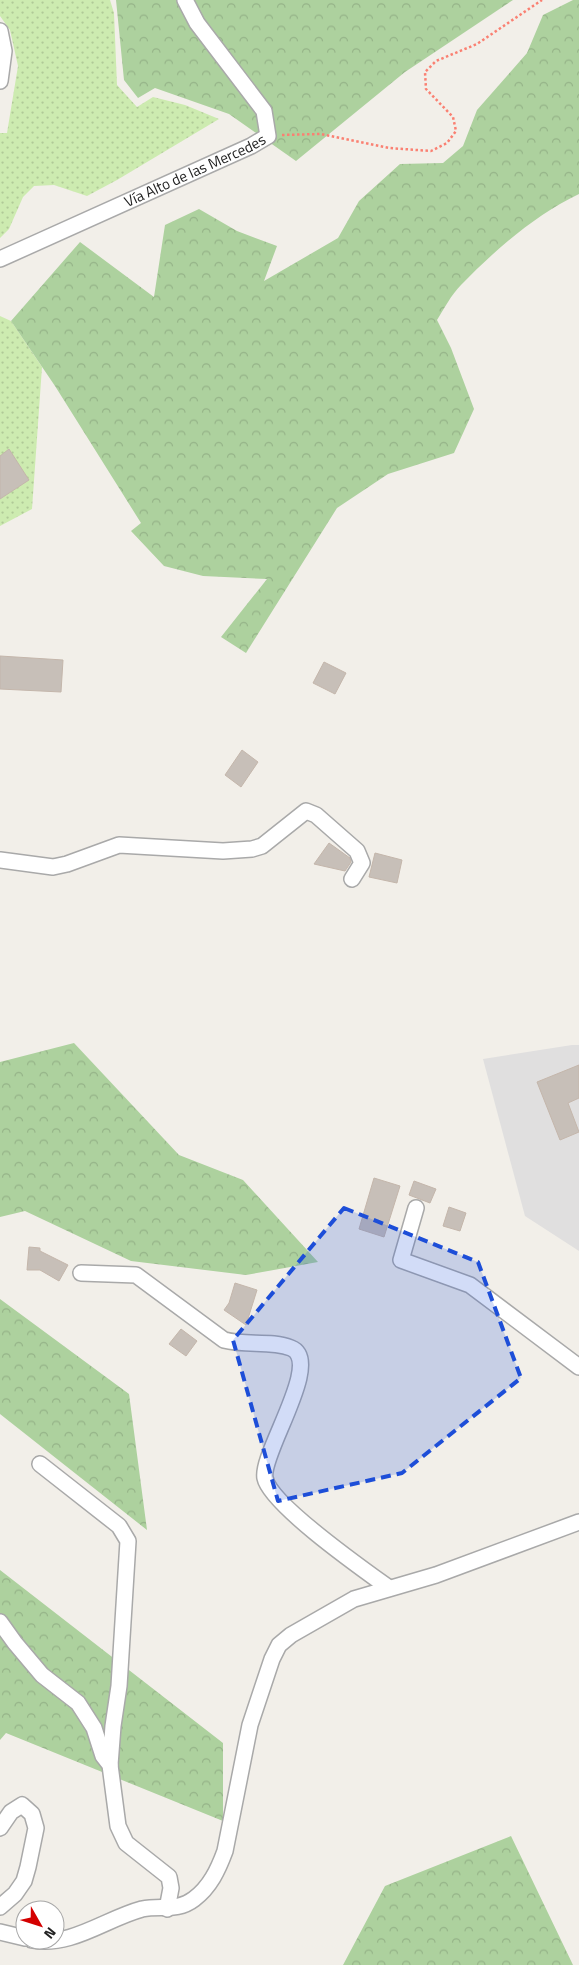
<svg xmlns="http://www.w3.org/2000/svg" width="579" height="1965" font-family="'Titillium Web',sans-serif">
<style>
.residential{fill:#e0dfdf}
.grass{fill:url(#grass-dots)}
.forest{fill:url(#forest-crowns)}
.building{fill:#c7bfb8;stroke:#c4b6ab}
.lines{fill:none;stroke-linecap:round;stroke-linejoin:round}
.minor-casing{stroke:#a9a9a9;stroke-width:18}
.path{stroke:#fa8072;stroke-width:2.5;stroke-dasharray:2.5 2.5;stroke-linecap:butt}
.minor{stroke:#fff;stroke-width:15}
.marked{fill:#1d4ed8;fill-opacity:0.2;stroke:#1d4ed8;stroke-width:4;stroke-dasharray:10 6;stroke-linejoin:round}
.labels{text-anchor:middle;stroke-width:4;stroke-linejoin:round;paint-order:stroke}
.street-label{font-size:15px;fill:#222;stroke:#fff}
</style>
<defs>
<pattern id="grass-dots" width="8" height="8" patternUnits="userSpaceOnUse" patternTransform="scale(1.25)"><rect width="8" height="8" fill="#cdebb0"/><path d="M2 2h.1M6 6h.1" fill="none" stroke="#b0c997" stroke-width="1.8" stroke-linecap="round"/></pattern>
<pattern id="forest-crowns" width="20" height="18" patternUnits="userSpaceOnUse" patternTransform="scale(1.25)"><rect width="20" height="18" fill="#add19e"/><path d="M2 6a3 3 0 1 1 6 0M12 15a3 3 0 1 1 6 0" fill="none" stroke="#95b388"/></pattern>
</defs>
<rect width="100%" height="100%" fill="#f2efe9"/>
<!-- residential -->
<path class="residential" d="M572,1045h7v206l-54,-35 -42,-157z"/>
<!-- grass -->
<path class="grass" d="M0,0h110l4,13 3,72 20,22 16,-10 32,8 34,14 -102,61 -30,16 -33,-11 -20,1 -11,11 -14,32 -9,9v-105h7l11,-67 -8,-36 -10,-14z
M0,316l11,5 31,46 -10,142 -32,17z"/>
<!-- forest -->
<path class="forest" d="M116,0h397l-108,72 -109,89 -67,-47 -74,-26 -17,10 -14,-18z
M573,0h6v194c-44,21 -84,56 -118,91 -10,10 -17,24 -24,35l14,28 23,61 -20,44 -66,21 -51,34 -91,145 -25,-16 46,-58 -64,-3 -39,-10 -33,-35 10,-8 -86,-137 -44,-65 69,-79 74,55 11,-72 34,-16 38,22 40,15 -13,35 74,-43 21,-37 41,-37 43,-1 20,-17 14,-36 50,-57 16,-38z
M74,1043l105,112 64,25 75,82 -72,13 -115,-14 -106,-50 -25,6v-155z
M0,1299l129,95 18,136 -147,-116z
M0,1570l223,173v78l-217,-88 -6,7z
M511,1836l62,129h-230l42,-79z"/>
<!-- building -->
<path class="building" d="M9,449l20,31 -29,19v-43z
M0,656l63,4 -2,32 -61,-3z
M324,662l22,11 -11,21 -22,-11z
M242,750l16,12 -17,25 -16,-12z
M329,843l21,15 1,4 -6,9 -31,-7z
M375,853l27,7 -5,23 -28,-6z
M579,1065v33l-11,5 11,29 -19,8 -23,-58z
M374,1178l26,8 -16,51 -25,-8z
M414,1181l22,8 -6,14 -21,-8z
M449,1207l17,6 -6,18 -17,-5z
M29,1247l11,1v3l28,14 -9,16 -19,-11h-13z
M235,1283l22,7 -11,35 -22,-15 5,-7z
M181,1329l16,12 -11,15 -17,-12z"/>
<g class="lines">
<!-- minor casing -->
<g class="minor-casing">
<g id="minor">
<path d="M0,31l4,20 -4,30"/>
<path id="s1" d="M0,259l251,-113 17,-10 -4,-25 -67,-88 -12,-23"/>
<path d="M0,860l53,7 14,-3 52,-19 104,6 29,-2 10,-3 44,-35 10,4 41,36 5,12 -10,16"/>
<path d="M416,1208l-15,52 69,25 109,82"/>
<path d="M81,1273l55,2 88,65c22,6 47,0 67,8 33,13 -31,106 -26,130 5,26 99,92 124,110"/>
<path d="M40,1464l79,62 9,15 -9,145 -6,40 -3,39"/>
<path d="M0,1622l15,21 27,32 36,28 16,25 9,28 7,9 8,61 8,17 43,34 2,11 -4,21"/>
<path d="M0,1828l11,-16 11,-7 10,9 4,14 -8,39 -4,14 -9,13 -15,13"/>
<path d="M0,1932l25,6"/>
<path d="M32,1940c40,7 73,-21 110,-31 19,-4 35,3 52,-10 16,-12 24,-29 31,-48l25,-126 22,-66 7,-14 12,-10 63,-36 82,-24 143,-53"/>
</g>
</g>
<!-- path -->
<path class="path" d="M282,135l39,-1 68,14 42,3 16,-8 9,-12 -3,-14 -27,-28 -1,-17 11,-11 41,-17 65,-44"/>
<!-- minor -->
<use href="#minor" class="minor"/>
</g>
<!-- marked area -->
<path class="marked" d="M344,1208l134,54 43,116 -119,95 -124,28 -45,-161z"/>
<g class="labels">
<!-- street labels -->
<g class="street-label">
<text dy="5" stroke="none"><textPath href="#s1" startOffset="214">Vía Alto de las Mercedes</textPath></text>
</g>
</g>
<!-- north arrow -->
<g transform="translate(40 1925) rotate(129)"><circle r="24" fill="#ffffff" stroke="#a7a7a7"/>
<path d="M0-4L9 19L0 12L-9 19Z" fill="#d40000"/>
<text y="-8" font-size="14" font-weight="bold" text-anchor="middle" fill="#222222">N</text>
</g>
</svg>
